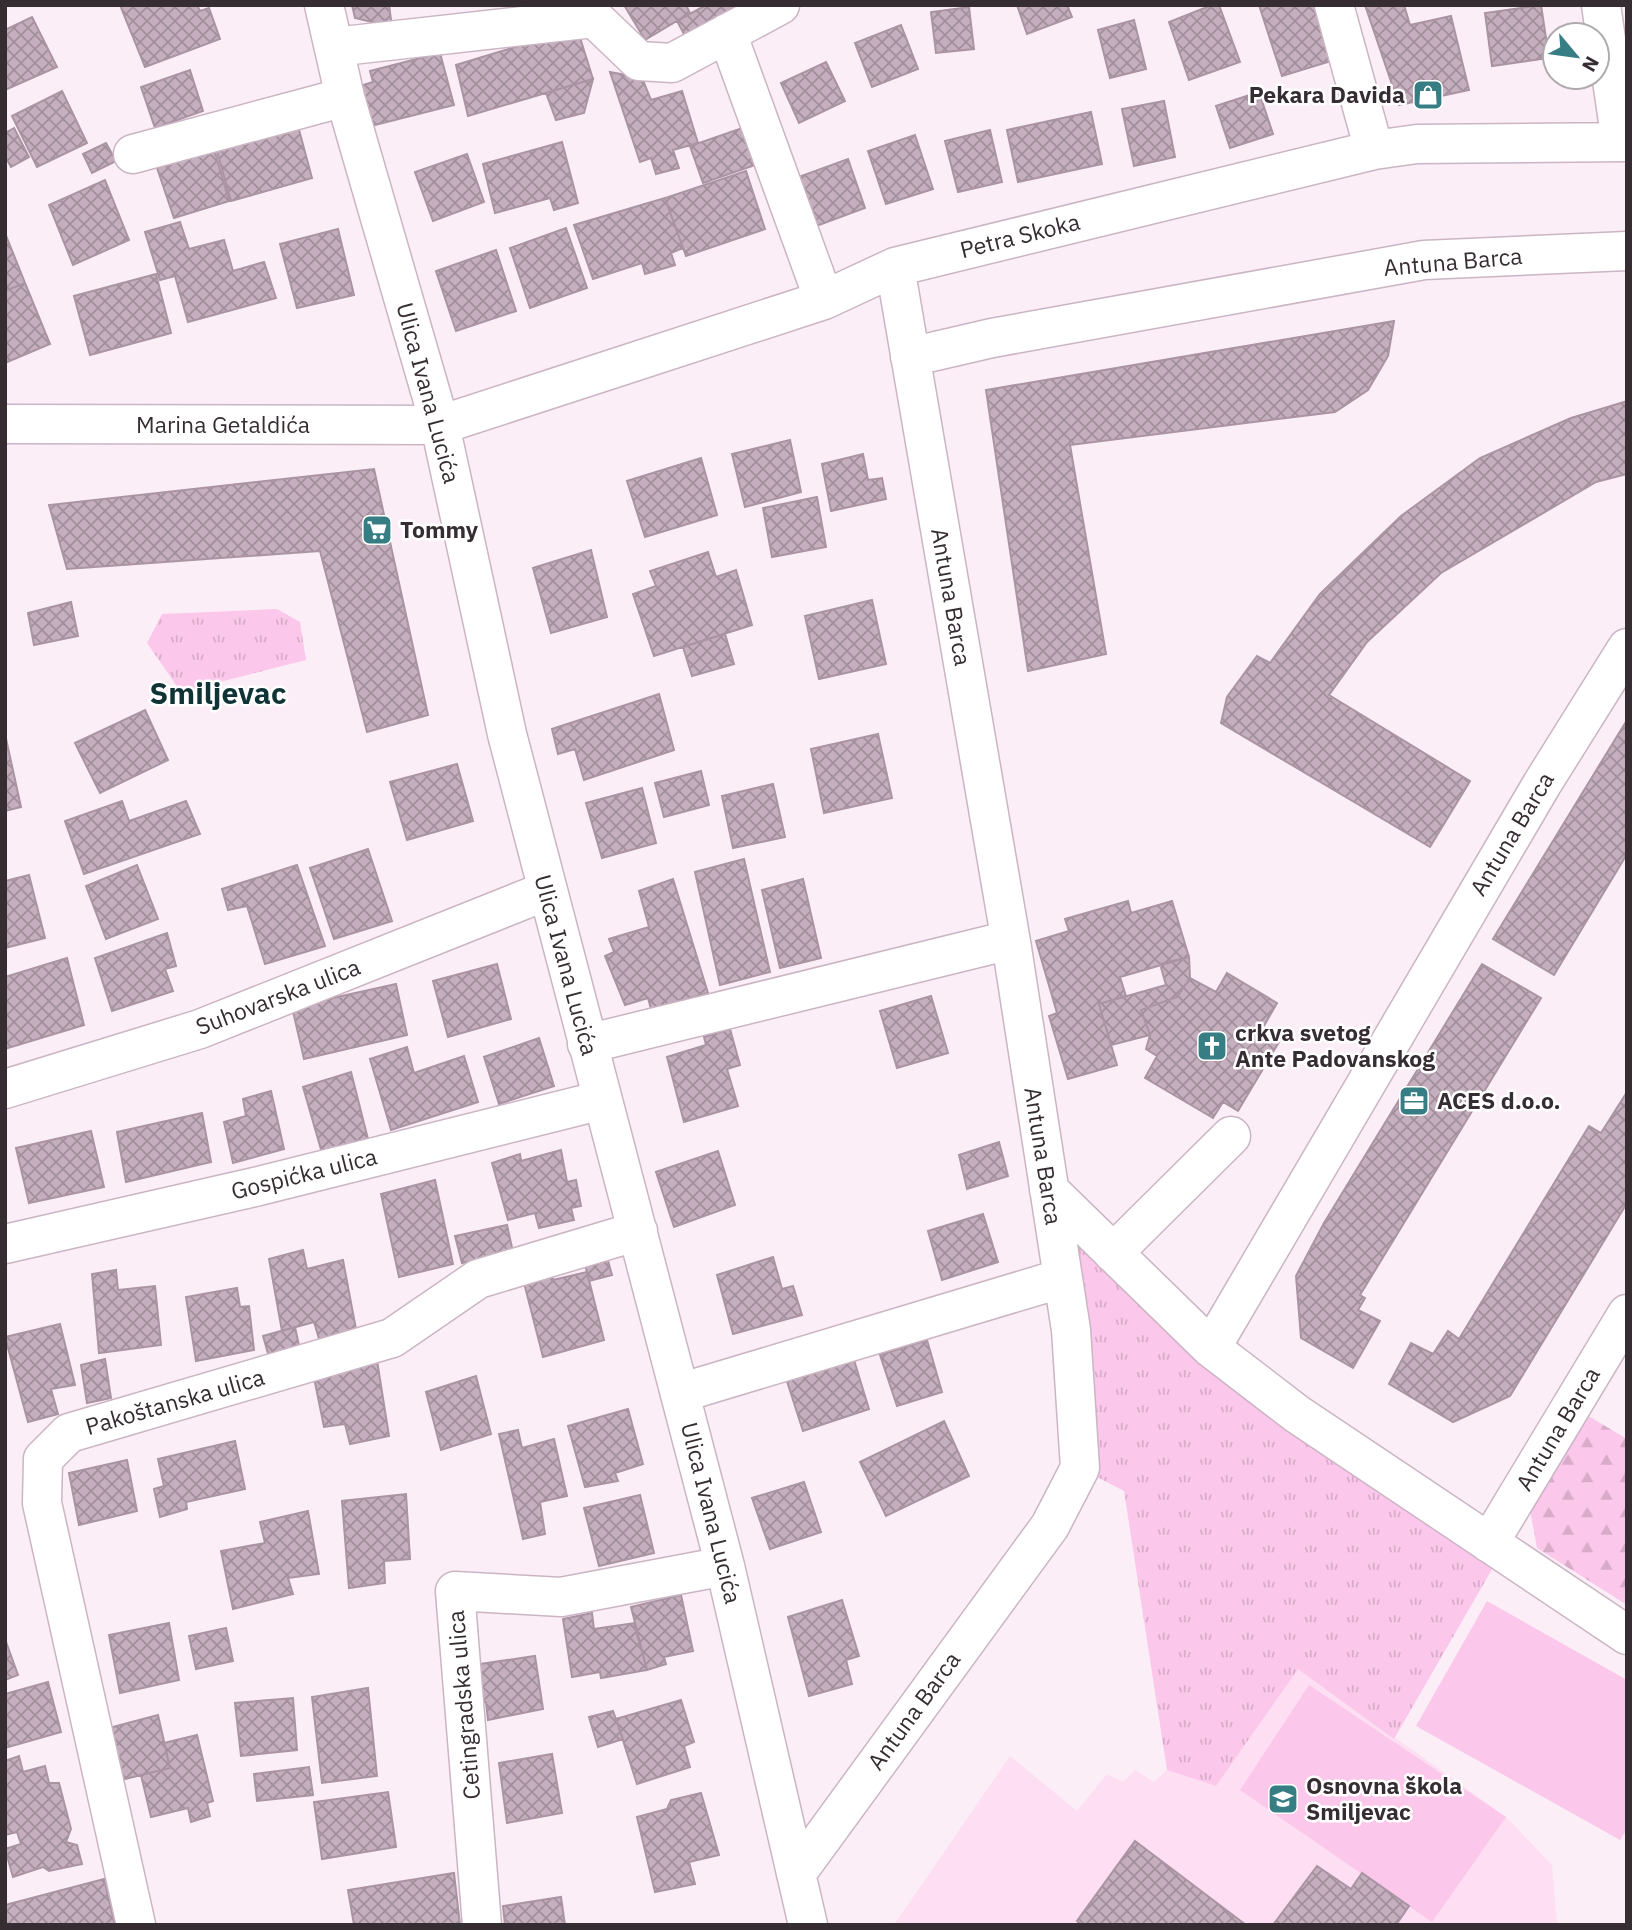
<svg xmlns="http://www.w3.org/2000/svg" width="1632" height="1930" font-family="'IBM Plex Sans',sans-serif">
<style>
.built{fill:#fddef2}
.grass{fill:url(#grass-tufts)}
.forest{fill:url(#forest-firs)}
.garden{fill:#fbc7ea}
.building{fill:url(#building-cross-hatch);stroke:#aa94a3;stroke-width:2}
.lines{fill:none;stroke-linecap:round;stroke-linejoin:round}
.minor-casing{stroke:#cbb5c4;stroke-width:41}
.minor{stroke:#fff;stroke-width:38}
.labels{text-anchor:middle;stroke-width:5;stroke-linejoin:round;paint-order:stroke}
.poi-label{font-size:23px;font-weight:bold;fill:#362d33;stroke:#fff;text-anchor:start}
.street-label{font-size:23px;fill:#362d33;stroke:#fff}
.district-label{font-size:30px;font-weight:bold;fill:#103335;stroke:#fff}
</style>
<defs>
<pattern id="grass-tufts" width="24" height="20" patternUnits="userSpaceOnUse" patternTransform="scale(1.75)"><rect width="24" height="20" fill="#fbc7ea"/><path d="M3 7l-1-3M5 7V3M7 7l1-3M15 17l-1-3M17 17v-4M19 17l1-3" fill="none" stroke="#d8abc9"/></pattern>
<pattern id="forest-firs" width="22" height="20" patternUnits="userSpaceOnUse" patternTransform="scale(1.75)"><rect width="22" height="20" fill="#fbc7ea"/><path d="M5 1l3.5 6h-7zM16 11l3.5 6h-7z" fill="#d8abc9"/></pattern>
<pattern id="building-cross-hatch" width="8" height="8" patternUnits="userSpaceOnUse" patternTransform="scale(1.75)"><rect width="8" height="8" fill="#c5afbe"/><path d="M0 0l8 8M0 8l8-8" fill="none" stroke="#a18f9b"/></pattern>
</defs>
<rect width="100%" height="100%" fill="#fceef7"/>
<!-- built -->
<path class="built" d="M1298,1668l208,149 46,48 5,60h-663l116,-169 67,55 30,-37 16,8 12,-12 19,12 13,-12 49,16z"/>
<!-- grass -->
<path class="grass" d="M277,609l23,13 6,38 -125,32 -34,-49 15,-29z
M1049,1190l162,158 291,204 -108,187 -96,-70 -82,117 -49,-16 -43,-279 -44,-23z"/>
<!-- forest -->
<path class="forest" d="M1580,1411l47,28v166l-90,-57 -9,-49z"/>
<!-- garden -->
<path class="garden" d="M1487,1601l140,79v149l-7,11 -204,-114z
M1309,1685l197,132 -74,105 -192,-132z"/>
<!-- building -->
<path class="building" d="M120,5h77l3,6 9,-3 11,31 -75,28z
M352,5h37l3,22 -37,-9z
M624,5h62l4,8 -45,27z
M706,5h36l-57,31 -8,-15z
M1017,5h50l5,12 -45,17z
M1212,5h7l21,57 -51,18 -20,-58z
M1259,5h57l18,55 -52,16z
M1365,5h39l6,20 41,-9 18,74 -70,15z
M1541,5l8,53 -57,8 -7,-53z
M969,7l5,42 -38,4 -5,-41z
M32,17l25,50 -52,23v-60z
M1134,20l12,49 -36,9 -12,-48z
M901,25l17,44 -46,18 -17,-44z
M577,28l16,51 -125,37 -12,-51z
M440,53l14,52 -87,22 -10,-40 16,-5 -3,-11z
M826,62l19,39 -46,22 -18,-40z
M190,70l13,41 -48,17 -14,-41z
M610,72l32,6 9,22 31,-9 16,52 -25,7 6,18 -23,6 -5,-16 -11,4z
M593,79l-9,34 -28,7 -10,-27z
M62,91l25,52 -50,24 -25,-51z
M1259,92l14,42 -43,14 -14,-42z
M1164,101l11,56 -41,9 -12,-57z
M1091,112l11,52 -84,18 -11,-52z
M751,125l13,37 -61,21 -13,-37z
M298,126l14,52 -81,23 -15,-53z
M14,128l15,29 -18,10 -6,-11v-23z
M990,130l12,52 -44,10 -13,-51z
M915,135l18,54 -47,15 -18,-53z
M562,142l16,61 -24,7 -4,-12 -55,15 -12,-49z
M106,143l10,18 -24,12 -9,-19z
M214,149l15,52 -55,17 -17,-50z
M467,154l17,48 -51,19 -18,-49z
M848,159l17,49 -54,20 -18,-49z
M746,171l19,58 -79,27 -21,-58z
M105,180l24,60 -56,25 -24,-60z
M665,198l18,50 -12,5 4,12 -30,9 -3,-11 -49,16 -19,-54z
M180,222l9,27 35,-9 9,31 31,-9 12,36 -88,24 -13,-46 -15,4 -15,-48z
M566,228l21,60 -57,20 -20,-60z
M338,229l16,66 -57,13 -17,-64z
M5,233l20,50 -20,8z
M496,250l20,61 -60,20 -20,-60z
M156,274l15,59 -81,22 -16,-59z
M25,283l25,61 -45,19v-72z
M1394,321l-6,35 -20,34 -33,22 -265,33 36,209 -78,17 -42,-281z
M1627,401v73l-31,8 -155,91 -74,69 -38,53 141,86 -40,66 -209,-124 6,-26 30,-41 13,7 50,-69 81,-78 79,-58 91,-40z
M790,440l11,52 -56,15 -13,-53z
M863,454l5,26 14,-2 4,21 -55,12 -9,-47z
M701,458l16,57 -72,22 -18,-56z
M374,469l54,246 -61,17 -47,-181 -253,18 -18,-64z
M817,497l9,50 -54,10 -9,-49z
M591,550l16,67 -56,16 -18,-65z
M708,552l8,25 20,-7 16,55 -98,31 -21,-62 23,-8 -6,-15z
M872,600l14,64 -67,15 -14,-63z
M71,602l7,34 -44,9 -6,-32z
M725,634l9,30 -42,12 -9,-29z
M659,694l15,56 -90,30 -9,-31 -17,5 -6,-25z
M145,710l23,50 -68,33 -25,-50z
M1627,720v134l-73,121 -61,-36z
M5,734l16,73 -16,4z
M878,734l14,64 -68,15 -13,-64z
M457,764l16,57 -66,19 -17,-58z
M701,771l8,34 -45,12 -9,-34z
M773,784l12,53 -52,11 -11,-52z
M642,788l14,55 -54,15 -16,-55z
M122,801l7,20 57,-20 14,33 -116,40 -19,-53z
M368,849l24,72 -58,18 -24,-71z
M744,859l26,113 -50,13 -25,-113z
M137,865l21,54 -52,20 -20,-53z
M297,865l28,81 -60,18 -18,-58 -19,4 -6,-21z
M29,875l16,63 -40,10v-67z
M673,879l35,114 -57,16 -3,-11 -23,7 -20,-49 9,-4 -5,-13 40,-12 -10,-36z
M803,879l18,79 -41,10 -18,-78z
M1128,901l3,12 41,-12 17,56 -69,20 6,19 -27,8 18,61 -49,14 -19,-63 8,-3 -21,-72 33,-10 -4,-12z
M167,933l9,33 -11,3 8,22 -61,20 -17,-53z
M1189,957l1,21 -13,19 -36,13 9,25 -39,10 -12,-41 67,-19 -6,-21z
M67,958l17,67 -79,24v-72z
M497,964l14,55 -63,18 -15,-56z
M1482,964l59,34 -181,297 5,3 -7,12 22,11 -27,47 -52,-30 -5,-62 28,-53z
M1227,973l50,30 -16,28 18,11 -41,69 -15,-9 -10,16 -68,-40 12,-22 -11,-7 4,-14 -9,-25 36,-13 13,-19 26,14z
M396,984l11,51 -103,24 -12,-52z
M931,996l17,57 -51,15 -17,-57z
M730,1029l10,36 -13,4 11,37 -54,16 -17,-65 39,-12 -2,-8z
M539,1038l15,48 -55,18 -15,-47z
M407,1047l7,26 50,-17 14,46 -87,28 -21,-71z
M351,1072l17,67 -46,14 -19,-66z
M271,1091l13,58 -51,14 -9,-41 22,-6 -3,-17z
M1627,1092v111l-117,193 -57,26 -64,-38 22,-41 22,11 15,-23 11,8 130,-213 12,7z
M202,1113l9,49 -85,20 -9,-50z
M91,1131l13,56 -75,16 -13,-55z
M999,1142l9,34 -41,13 -8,-34z
M561,1150l6,32 9,-2 5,26 -10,2 3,12 -35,8 -4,-15 -27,7 -16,-57 28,-9 1,7z
M718,1151l17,54 -61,22 -18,-55z
M435,1180l18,84 -54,13 -18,-83z
M983,1214l15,48 -56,18 -14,-49z
M507,1225l6,27 -51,11 -7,-27z
M303,1250l4,19 36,-9 13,69 -36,13 -6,-20 -32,9 -13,-72z
M605,1250l7,25 -23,6 -6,-26z
M773,1257l9,32 11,-3 9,29 -69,19 -16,-59z
M116,1270l2,20 37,-4 6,59 -62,8 -7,-79z
M551,1271l2,9 34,-8 17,68 -61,17 -20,-78z
M237,1288l3,19 9,-1 5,44 -58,11 -10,-64z
M60,1324l15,61 -24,4 7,25 -30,8 -23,-85z
M295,1327l5,23 -31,7 -6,-21z
M927,1340l15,52 -45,14 -17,-51z
M850,1347l19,62 -66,22 -20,-62z
M376,1354l13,82 -39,8 -5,-20 -21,3 -12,-59z
M105,1359l6,39 -24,5 -6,-38z
M476,1376l15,58 -50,16 -15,-58z
M628,1409l15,55 -28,9 3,8 -33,6 -17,-61z
M944,1421l25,55 -83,40 -26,-54z
M518,1430l4,18 32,-9 13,57 -27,6 5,32 -22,5 -24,-105z
M235,1441l10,48 -59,13 1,7 -27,8 -6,-28 10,-3 -6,-27z
M127,1460l10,51 -58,14 -10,-52z
M804,1482l17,50 -51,17 -18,-51z
M406,1494l4,65 -26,2 1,22 -36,5 -7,-87z
M640,1495l14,58 -55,13 -15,-58z
M308,1511l11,63 -31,4 5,16 -60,15 -12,-58 44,-8 -5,-21z
M681,1595l12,56 -29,6 2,7 -19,6 -16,-63z
M842,1600l17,56 -13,4 6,24 -43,12 -21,-79z
M592,1613l2,16 40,-6 13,47 -46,8 -1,-6 -28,5 -9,-58z
M169,1623l10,57 -59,13 -11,-58z
M226,1628l7,33 -37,8 -7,-33z
M5,1639l13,36 -13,5z
M535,1656l8,53 -55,11 -2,-18 -18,1 -2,-37z
M48,1682l13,50 -56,16v-54z
M368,1688l9,88 -55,7 -10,-86z
M293,1698l4,52 -56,6 -6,-53z
M681,1700l13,42 -10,4 6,21 -53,17 -21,-65z
M613,1711l10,28 -25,8 -9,-30z
M158,1715l12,53 -49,12 -12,-52z
M197,1735l16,66 -6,2 3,13 -19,6 -3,-14 -37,9 -10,-42 29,-7 -6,-25z
M552,1754l10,59 -55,10 -8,-60z
M19,1756l4,16 22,-6 4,17h10l12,46 -5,13 11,3 5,19 -33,7 -6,-4 -30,10 -8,-28 16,-5 -4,-12 -12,3v-74z
M309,1767l4,28 -56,6 -3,-27z
M388,1792l8,55 -74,12 -8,-57z
M701,1793l18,62 -30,7 6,22 -40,8 -18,-75 30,-8 4,-9z
M1135,1841l111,84h-165l-4,-4z
M1317,1866l34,23 11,-16 47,33 -13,19h-123z
M454,1873l6,52h-106l-6,-35z
M104,1879l11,46h-110v-20z
M561,1897l4,28h-60l-2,-19z"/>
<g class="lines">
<!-- minor casing -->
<g class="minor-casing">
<path id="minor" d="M324,5l21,92 95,328 67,309 218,832 83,359
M1334,5l40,145
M1601,5l20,137
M727,33l97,267
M334,47l260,-29 45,43 33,2 108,-58
M133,154l212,-57
M910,357l82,-19 432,-78 203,-9
M5,424l435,1 384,-125 71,-33 479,-117 43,-6 210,-2
M587,1044l423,-104
M5,1089l195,-60 346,-138
M1049,1190l162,158 86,66 330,221
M5,1244l254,-58 343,-86
M1113,1253l118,-117
M1211,1348l331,-564 85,-136
M680,1393l383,-115
M1489,1543l138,-229
M796,1874l254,-348 30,-58 -9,-138 -59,-382 -117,-681
M136,1925l-94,-422 1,-44 26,-26 323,-95 86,-59 160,-48
M482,1925l-27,-334 106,6 164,-31"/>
</g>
<!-- minor -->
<use href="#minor" class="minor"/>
</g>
<!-- icons -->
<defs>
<g id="shop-square" transform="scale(1.575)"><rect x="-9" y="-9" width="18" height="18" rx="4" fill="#367e83" stroke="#fff"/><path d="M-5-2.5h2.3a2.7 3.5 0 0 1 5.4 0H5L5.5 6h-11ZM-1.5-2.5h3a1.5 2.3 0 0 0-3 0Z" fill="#fff"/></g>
<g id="supermarket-square" transform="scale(1.575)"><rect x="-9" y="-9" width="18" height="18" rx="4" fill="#367e83" stroke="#fff"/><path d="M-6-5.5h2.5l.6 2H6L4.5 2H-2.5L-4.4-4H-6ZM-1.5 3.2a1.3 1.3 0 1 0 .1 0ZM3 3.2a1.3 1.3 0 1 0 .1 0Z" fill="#fff"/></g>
<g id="church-square" transform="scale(1.575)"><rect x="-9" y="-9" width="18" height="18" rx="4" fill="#367e83" stroke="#fff"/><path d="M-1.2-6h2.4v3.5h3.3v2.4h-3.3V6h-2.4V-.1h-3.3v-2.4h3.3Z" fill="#fff"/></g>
<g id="office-square" transform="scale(1.575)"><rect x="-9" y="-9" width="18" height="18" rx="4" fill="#367e83" stroke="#fff"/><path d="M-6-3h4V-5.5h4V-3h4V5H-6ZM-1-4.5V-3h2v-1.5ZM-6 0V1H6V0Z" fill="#fff"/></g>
<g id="school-square" transform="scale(1.575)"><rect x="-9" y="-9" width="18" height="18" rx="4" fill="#367e83" stroke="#fff"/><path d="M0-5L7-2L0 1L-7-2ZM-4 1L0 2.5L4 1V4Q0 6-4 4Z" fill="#fff"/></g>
</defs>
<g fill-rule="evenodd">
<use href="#shop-square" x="1428" y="95"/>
<use href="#supermarket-square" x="377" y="530"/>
<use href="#church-square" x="1212" y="1046"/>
<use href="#office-square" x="1414" y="1101"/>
<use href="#school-square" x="1283" y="1799"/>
</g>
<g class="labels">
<!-- poi labels -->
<g class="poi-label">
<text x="1405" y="103" text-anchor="end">Pekara Davida</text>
<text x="400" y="538">Tommy</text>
<text x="1235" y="1041">crkva svetog<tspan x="1235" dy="26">Ante Padovanskog</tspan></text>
<text x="1437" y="1109">ACES d.o.o.</text>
<text x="1306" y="1794">Osnovna škola<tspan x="1306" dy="26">Smiljevac</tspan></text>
</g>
<!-- street labels -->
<g class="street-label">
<text transform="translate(1020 236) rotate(-14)" y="8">Petra Skoka</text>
<text transform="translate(1453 262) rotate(-5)" y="8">Antuna Barca</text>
<text transform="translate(428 393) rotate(75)" y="8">Ulica Ivana Lucića</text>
<text x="223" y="433">Marina Getaldića</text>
<text transform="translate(951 597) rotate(80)" y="8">Antuna Barca</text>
<text transform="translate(1512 834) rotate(-59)" y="8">Antuna Barca</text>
<text transform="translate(566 965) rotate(75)" y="8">Ulica Ivana Lucića</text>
<text transform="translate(278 997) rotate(-21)" y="8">Suhovarska ulica</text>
<text transform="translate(1043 1156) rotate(81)" y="8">Antuna Barca</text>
<text transform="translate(304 1174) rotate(-14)" y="8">Gospićka ulica</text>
<text transform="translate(175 1402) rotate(-16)" y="8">Pakoštanska ulica</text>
<text transform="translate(1558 1429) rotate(-59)" y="8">Antuna Barca</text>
<text transform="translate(711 1513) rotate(76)" y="8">Ulica Ivana Lucića</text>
<text transform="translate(464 1705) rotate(-95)" y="8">Cetingradska ulica</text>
<text transform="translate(914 1711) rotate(-54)" y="8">Antuna Barca</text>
</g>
<!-- district labels -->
<g class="district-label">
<text x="218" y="704">Smiljevac</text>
</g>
</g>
<!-- border -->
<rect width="1632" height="1930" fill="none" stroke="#362d33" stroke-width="14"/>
<!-- north arrow -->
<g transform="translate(1576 56) rotate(119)"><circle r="33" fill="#ffffff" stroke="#afabad" stroke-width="2"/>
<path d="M0-5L12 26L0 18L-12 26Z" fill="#367e83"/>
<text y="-10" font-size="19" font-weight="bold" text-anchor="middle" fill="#362d33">N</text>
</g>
</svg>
